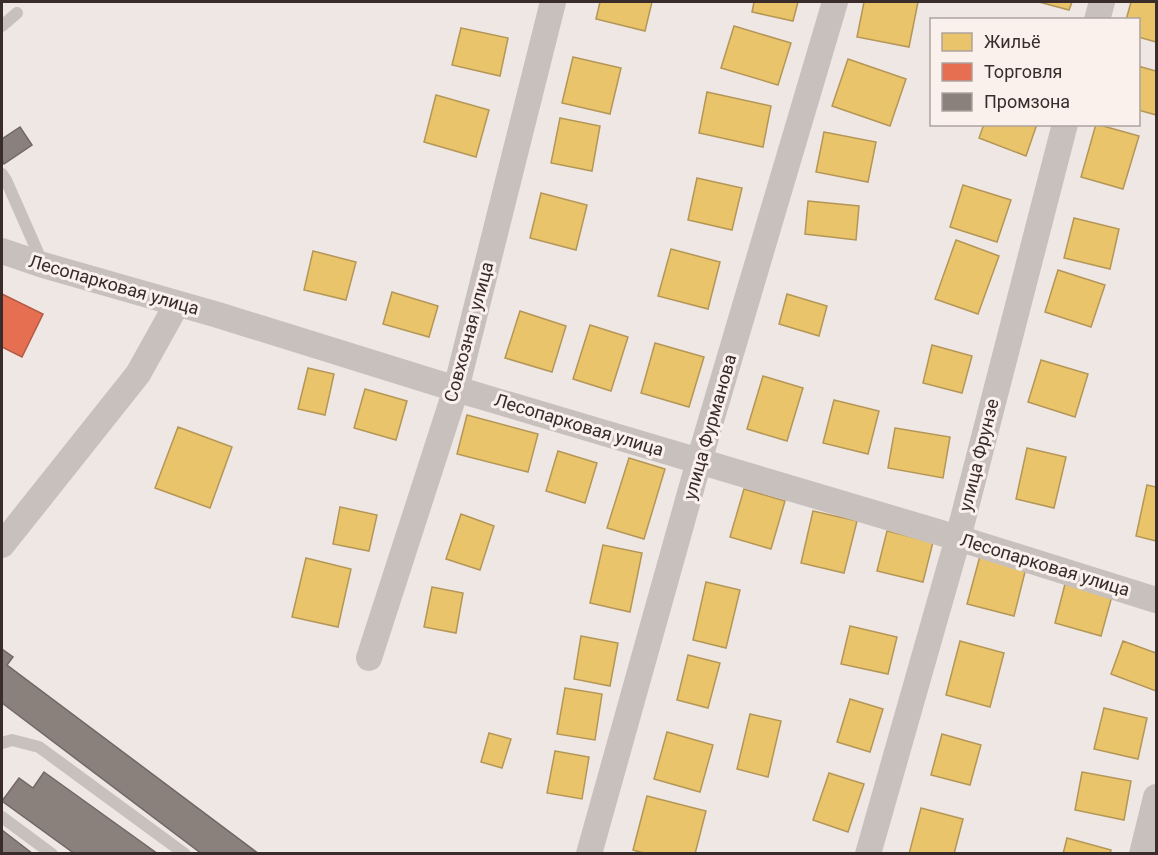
<svg xmlns="http://www.w3.org/2000/svg" width="1158" height="855" font-family="Roboto,sans-serif">
<style>
.homes{fill:#e9c46a;stroke:#b49657;stroke-width:1.5}
.shops{fill:#e76f51;stroke:#b35b45;stroke-width:1.5}
.industry{fill:#8a817c;stroke:#726863;stroke-width:1.5}
.lines{fill:none;stroke-linecap:round;stroke-linejoin:round}
.lane{stroke:#c8c0bc;stroke-width:12}
.street{stroke:#c8c0bc;stroke-width:26}
.labels{text-anchor:middle;stroke-width:6;stroke-linejoin:round;paint-order:stroke}
.street-label{font-size:18px;fill:#392c2a;stroke:#faf1ec}
</style>
<rect width="100%" height="100%" fill="#efe7e4"/>
<!-- homes -->
<path class="homes" d="M600,2h52l-7,29 -49,-12z
M754,2h44l-5,19 -41,-9z
M864,2h54l-9,45 -52,-10z
M1039,2h33l-3,8z
M1131,2h25v40l-18,-5v-17h-12z
M734,26l57,17 -13,42 -57,-17z
M461,28l47,10 -8,38 -48,-11z
M573,57l48,11 -11,46 -48,-11z
M848,59l58,20 -16,47 -58,-20z
M1138,66l18,5v44l-18,-5z
M707,92l64,14 -8,41 -64,-14z
M436,95l53,15 -13,47 -52,-15z
M560,118l40,8 -8,45 -41,-8z
M984,124h53l-11,32 -47,-18z
M1096,124l43,12 -16,53 -42,-12z
M824,132l52,10 -8,40 -52,-10z
M697,178l45,10 -10,42 -44,-10z
M963,185l48,15 -14,42 -47,-15z
M541,193l46,12 -11,45 -46,-12z
M808,201l51,5 -3,34 -51,-6z
M1074,218l45,11 -9,40 -46,-11z
M956,240l43,16 -21,58 -43,-15z
M671,249l49,13 -12,47 -50,-13z
M313,251l43,11 -10,38 -42,-10z
M1058,270l47,15 -14,42 -46,-15z
M392,292l46,14 -9,31 -46,-13z
M787,294l40,12 -8,30 -40,-12z
M520,311l46,15 -14,46 -47,-14z
M590,325l38,12 -17,54 -38,-12z
M655,343l49,14 -15,50 -48,-14z
M932,345l40,11 -10,37 -39,-10z
M1041,360l47,14 -13,43 -47,-15z
M308,368l26,6 -9,41 -27,-6z
M763,376l40,12 -16,53 -40,-12z
M365,389l42,12 -11,39 -42,-12z
M834,400l45,11 -11,43 -45,-11z
M467,415l71,19 -10,38 -71,-18z
M178,427l54,20 -22,61 -55,-20z
M895,428l55,9 -7,41 -55,-10z
M1027,448l39,9 -12,51 -38,-9z
M558,451l39,12 -12,40 -39,-12z
M629,458l36,11 -21,70 -37,-11z
M1147,485l9,2v54l-20,-5z
M744,489l41,12 -14,48 -41,-12z
M340,507l37,8 -8,36 -36,-7z
M813,511l44,10 -13,52 -43,-10z
M461,514l33,12 -14,44 -34,-11z
M887,531l46,11 -10,40 -46,-11z
M603,545l39,8 -12,59 -40,-9z
M980,556l46,12 -12,48 -47,-12z
M306,558l45,11 -13,58 -46,-10z
M706,582l34,8 -14,58 -33,-8z
M1065,584l47,12 -11,40 -46,-13z
M432,587l31,6 -7,40 -32,-6z
M850,626l47,11 -9,37 -47,-10z
M581,636l37,7 -8,43 -36,-7z
M960,641l44,12 -14,54 -44,-12z
M1123,641l33,12v38l-45,-17z
M688,655l32,8 -12,45 -31,-8z
M565,688l37,6 -7,46 -38,-6z
M850,699l33,10 -13,43 -33,-10z
M1104,708l43,10 -9,41 -44,-10z
M750,714l31,7 -13,56 -31,-8z
M667,732l46,13 -13,47 -46,-13z
M489,733l22,6 -9,29 -21,-6z
M942,734l39,11 -11,40 -39,-10z
M555,751l34,6 -7,42 -35,-6z
M1082,772l49,9 -7,39 -49,-10z
M829,773l35,11 -16,48 -35,-12z
M647,796l59,15 -11,43h-48l-14,-4z
M921,808l42,11 -9,35h-45z
M1067,838l44,12 -1,4h-47z"/>
<!-- shops -->
<path class="shops" d="M2,294l41,20 -21,43 -20,-10z"/>
<!-- industry -->
<path class="industry" d="M20,127l12,18 -28,19 -2,-4v-21z
M2,649l11,8 -6,8 252,189h-57l-200,-151z
M44,772l114,82h-83l-73,-53 17,-23 14,10z
M2,830l31,24h-31z"/>
<g class="lines">
<!-- lane -->
<path class="lane" d="M2,26l15,-13
M2,174l4,6 37,84
M2,743l10,-3 27,7 146,107
M2,817l50,37"/>
<!-- street -->
<path class="street" d="M1097,20l5,-18
M2,251l41,14 175,50 238,74 502,149 198,62
M2,545l136,-171 39,-70
M369,658l87,-269 97,-387
M589,854l110,-393 136,-459
M868,854l90,-316 107,-414
M1142,854l14,-57"/>
</g>
<g class="labels">
<!-- street labels -->
<g class="street-label">
<text transform="translate(114 285) rotate(16)" y="6">Лесопарковая улица</text>
<text transform="translate(469 332) rotate(-75)" y="6">Совхозная улица</text>
<text transform="translate(579 425) rotate(17)" y="6">Лесопарковая улица</text>
<text transform="translate(710 427) rotate(-74)" y="6">улица Фурманова</text>
<text transform="translate(979 455) rotate(-76)" y="6">улица Фрунзе</text>
<text transform="translate(1045 565) rotate(17)" y="6">Лесопарковая улица</text>
</g>
</g>
<!-- border -->
<rect width="1158" height="855" fill="none" stroke="#392c2a" stroke-width="6"/>
<!-- legend -->
<rect x="930" y="18" width="210" height="108" fill="#faf1ec" stroke="#ada29e" stroke-width="1.5"/>
<rect x="942" y="33" width="30" height="18" fill="#e9c46a" stroke="#ada29e" stroke-width="1.5"/>
<text x="984" y="48" font-size="18" fill="#392c2a">Жильё</text>
<rect x="942" y="63" width="30" height="18" fill="#e76f51" stroke="#ada29e" stroke-width="1.5"/>
<text x="984" y="78" font-size="18" fill="#392c2a">Торговля</text>
<rect x="942" y="93" width="30" height="18" fill="#8a817c" stroke="#ada29e" stroke-width="1.5"/>
<text x="984" y="108" font-size="18" fill="#392c2a">Промзона</text>
</svg>
